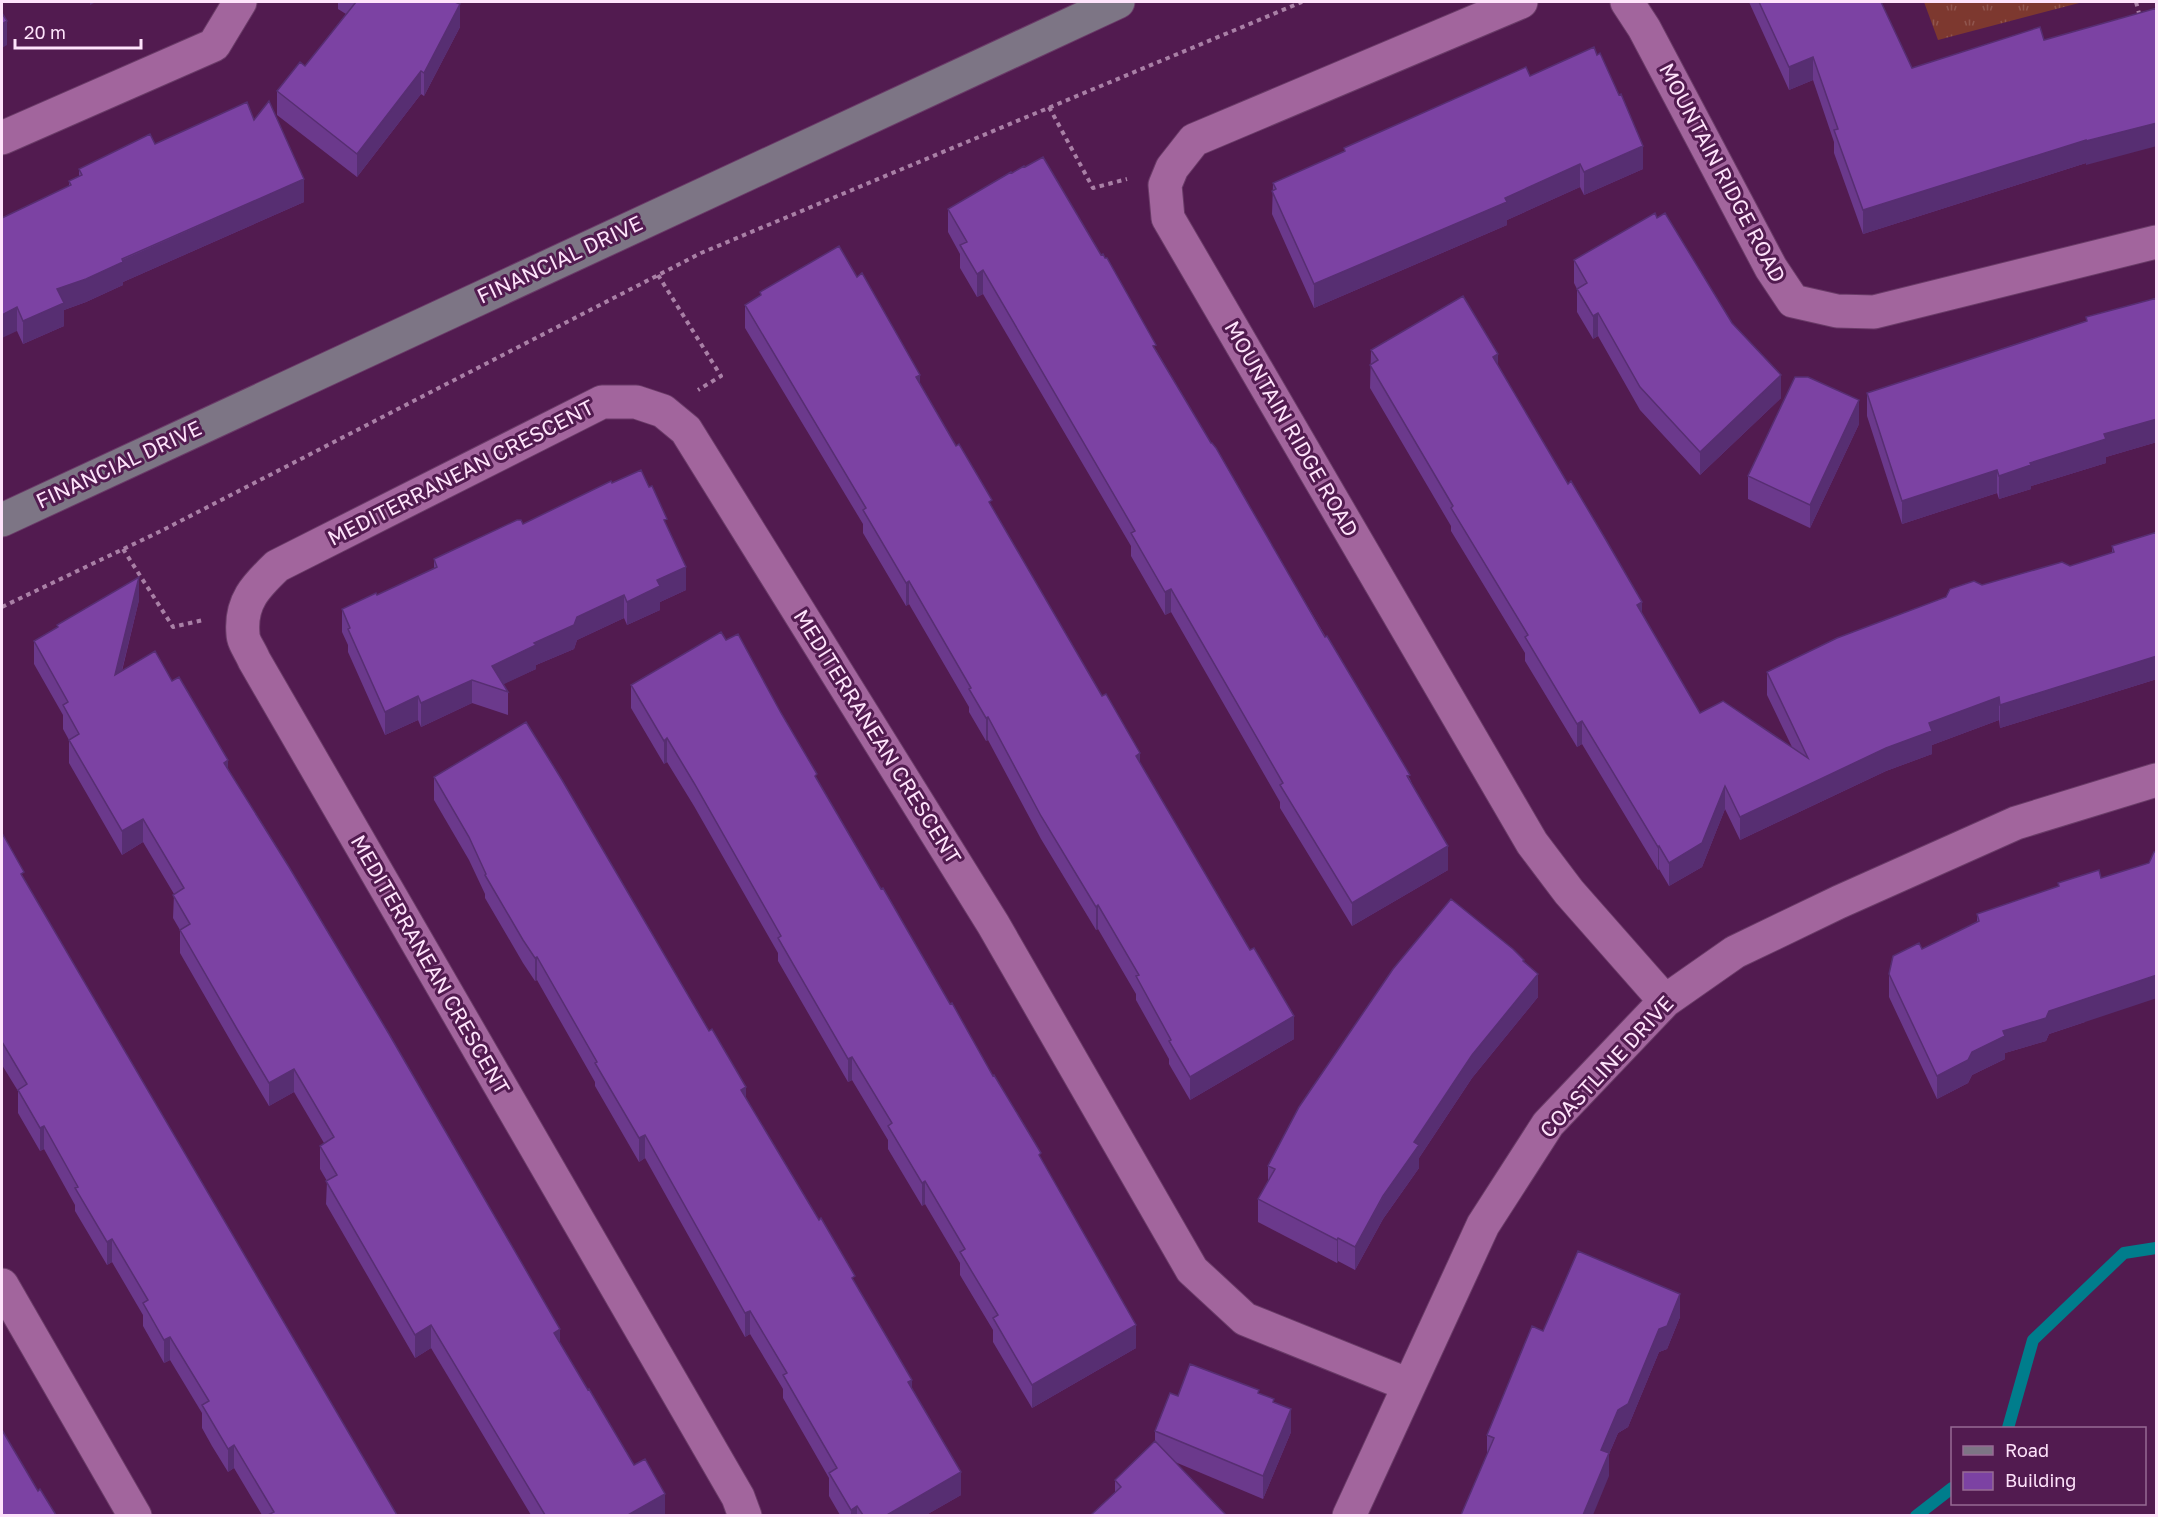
<svg xmlns="http://www.w3.org/2000/svg" width="2158" height="1517" font-family="'Golos Text',sans-serif">
<style>
.park{fill:url(#park-tufts)}
.lines{fill:none;stroke-linecap:round;stroke-linejoin:round}
.stream{stroke:#007d8c;stroke-width:12}
.street-casing{stroke:#6a3b68;stroke-width:35}
.secondary-casing{stroke:#6a3b68;stroke-width:35}
.path{stroke:#a980a6;stroke-width:4;stroke-dasharray:4.5 4.5;stroke-linecap:butt}
.street{stroke:#a2659d;stroke-width:33}
.secondary{stroke:#7d7585;stroke-width:33}
.wall{fill:#6b398c}
.shaded-wall{fill:#572e72}
.building{fill:#7c42a3;stroke:#572e72;stroke-width:1.5}
.labels{text-anchor:middle;stroke-width:6;stroke-linejoin:round;paint-order:stroke}
.street-label{font-size:21px;fill:#fee3fb;stroke:#521b50}
</style>
<defs>
<pattern id="park-tufts" width="24" height="20" patternUnits="userSpaceOnUse" patternTransform="scale(1.5)"><rect width="24" height="20" fill="#7d382f"/><path d="M3 7l-1-3M5 7V3M7 7l1-3M15 17l-1-3M17 17v-4M19 17l1-3" fill="none" stroke="#90554e"/></pattern>
</defs>
<rect width="100%" height="100%" fill="#521b50"/>
<!-- park -->
<path class="park" d="M1924,2h159l-145,38z"/>
<g class="lines">
<!-- stream -->
<path class="stream" d="M2008,1428l25,-88 91,-87 32,-5
M1916,1516l36,-28"/>
<!-- street casing -->
<g class="street-casing">
<path id="street" d="M1521,2l-327,138 -22,28 -7,17 3,33 364,625 37,49 96,109
M1627,2l17,26 127,240 22,33 44,10 37,1 282,-70
M2,138l212,-93 26,-43
M2,1285l133,231
M745,1516l-7,-19 -484,-837c-3,-8 -11,-18 -11,-26 -3,-32 13,-48 34,-68l325,-164h34l27,9 23,19 307,494 199,346 53,49 164,66
M1349,1516l134,-291 65,-101 117,-123 70,-49 104,-50 177,-79 140,-43"/>
</g>
<!-- secondary casing -->
<g class="secondary-casing">
<path id="secondary" d="M2,520l1116,-518"/>
</g>
<!-- path -->
<path class="path" d="M2136,2l4,15
M1049,107l44,81 34,-9
M658,275l63,101 -23,14
M123,549l50,78 30,-7
M2,607l159,-76 540,-278 601,-251"/>
<!-- street -->
<use href="#street" class="street"/>
<!-- secondary -->
<use href="#secondary" class="secondary"/>
</g>
<!-- wall -->
<path class="wall" d="M338,2h117l5,25 -36,69 -3,-2 -64,83 -80,-62v-24l28,-25 41,-52 -8,-5z
M1749,2h132l31,66 132,-28 113,-32 -71,157v-2l-223,71 -29,-81v-11l-21,-62 -24,10z
M1530,76l113,93 -59,26 -4,-8 -73,33v5l-193,83 -42,-94 1,-31 71,-31v-4z
M254,120l50,82 -181,80v3l-37,17 -22,8v16l-41,18 -6,-13 -15,-113 67,-32v-5l10,-5v-7l76,-25z
M948,209l208,141 254,429 38,91 -96,56 -72,-118v-6l-109,-190 -6,3 -34,-59v-10l-148,-252 -6,3 -17,-29v-14l-12,-22z
M1657,218l75,105 49,75 -81,77 -60,-65 -42,-74 -5,3 -16,-27v-23l-3,-6v-23z
M760,292l160,93 220,378 154,276 -104,61 -21,-36v-5l-33,-59v-6l-38,-65 -2,1 -3,-5 -52,-86 -53,-99 -2,1 -17,-29v-5l-60,-103 -3,2 -43,-73v-9l-118,-196v-23l15,-9z
M2157,298v144l-51,15v6l-75,23v3l-32,10 -2,-6 -95,31 -35,-108v-23l219,-72v-4z
M1371,350l127,15 202,348 92,34 -25,-52v-23l215,-87 88,-19 42,-13v-7l45,-14v147l-157,49 -1,-8 -67,25v9l-46,17 -146,69 -15,-31 -23,58 -33,19 -10,-17 -1,1 -76,-126 -5,3 -52,-86v-8l-74,-122v-5l-81,-138z
M1859,424l-49,104 -62,-29v-23z
M612,483l55,43 19,64 -26,12v8l-33,15 -3,-7 -47,22 -3,9 -38,16v4l-33,15 5,8v23l-36,-12 -51,24 -3,-7 -33,15 -37,-83v-7l-6,-13v-23l35,-14 57,-26v-10l89,-35z
M139,600l-17,71 50,10 56,88 332,574 28,47 77,125h-134l-100,-167 -16,10 -89,-154 1,-23 -7,-12v-23l4,-3 -30,-51 -25,14 -32,-54 -57,-99v-23l-7,-12 1,-24 -31,-52 -21,13 -53,-92v-23l-6,-11v-14l-29,-51v-23l23,-13v-3z
M631,685l186,96 224,378 95,189 -104,60 -39,-66v-12l-33,-55v-12l-35,-59 -3,2 -34,-57v-9l-36,-60 -4,2 -70,-121v-8l-84,-147 -27,-44 -3,2 -33,-56z
M434,777l312,321 109,186 57,105 49,106 -35,20h-86l-11,-19v-18l-46,-80v-9l-33,-55 -5,3 -100,-179 -6,4 -44,-76v-4l-58,-102 -2,1 -12,-18 -38,-65v-4l-16,-34 -35,-60z
M2,833l22,46 373,636h-135l-28,-47 -6,4 -16,-26 -10,-18v-15l-32,-53 -6,3 -21,-37v-11l-31,-53 -5,3 -32,-54v-6l-31,-56 -4,2 -22,-38v-22l-16,-26z
M2058,883l27,139 -36,12 -3,7 -41,12v6l-33,16 -4,8 -31,16 -48,-102v-23l33,-25 55,-27v-8l81,-27z
M1524,962l14,35 -66,81 -53,80v10l-36,51 -28,51 -17,-9 -1,2 -79,-41v-23l10,-18v-15z
M1680,1317l-13,32 -8,3 -31,75 -10,6 -9,21v22l-122,-21v-20l56,-104z
M1259,1393l15,9 17,30 -28,67 -88,-37 -60,31v-13l40,-39v-10l23,-35z"/>
<!-- shaded-wall -->
<path class="shaded-wall" d="M90,2h6l-6,3z
M460,4v23l-36,69v-23z
M7,21v24l-5,3v-24z
M1813,57v23l-24,10v-23z
M421,71v23l-64,83v-23z
M2157,123v23l-71,19v-24z
M2086,140v23l-223,71v-24z
M1643,146v23l-59,26v-23z
M1580,164v23l-73,33v5l-193,83v-24z
M304,179v23l-181,80v3l-37,17 -22,8v16l-41,18v-23l34,-32z
M983,270v24l-6,3v-23z
M17,307v24l-15,7v-23z
M1598,313v23l-5,3v-23z
M1498,354v23l-5,-20z
M920,375v23l-4,-21z
M1781,375v23l-81,77v-23z
M1859,400v24l-49,104v-23z
M2157,419v23l-51,15v6l-75,23v3l-32,10v-23l105,-42z
M1997,470v23l-95,31v-23z
M686,567v23l-26,12v8l-33,15v-23l30,-22z
M139,577v23l-24,98v-23z
M909,581v23l-3,2v-23z
M1171,589v23l-6,3v-23z
M624,595v23l-47,22 -3,9 -38,16v4l-40,19 -4,-22 85,-49z
M1642,602v23l-5,-20z
M2157,656v23l-157,49v-23z
M472,680v23l-51,24v-24z
M418,696v24l-33,15v-23z
M1999,697v23l-67,25v9l-46,17 -146,69v-23l189,-94z
M988,717v23l-2,1v-23z
M1582,721v23l-5,3v-23z
M667,738v24l-3,2v-23z
M1140,753v23l-4,-20z
M228,760v24l-4,-21z
M1725,786v23l-23,58 -33,19v-23z
M143,819v23l-21,13v-24z
M1448,846v24l-96,56v-23z
M1659,846v23l-1,1v-23z
M1098,905v24l-2,1v-23z
M537,957v23l-2,1v-23z
M1538,974v23l-66,81 -53,80v10l-36,51 -28,51v-23l59,-105 58,-87z
M2157,975v23l-108,36 -3,7 -41,12v6l-33,16 -4,8 -31,16v-23l66,-45 46,-20z
M1294,1016v23l-104,61v-23z
M852,1057v23l-4,2v-23z
M294,1069v23l-25,14v-23z
M746,1087v23l-5,-20z
M44,1126v23l-4,2v-23z
M645,1135v23l-6,4v-24z
M925,1181v23l-3,2v-23z
M1338,1238v23l-1,2v-23z
M112,1239v23l-5,3v-23z
M1680,1294v23l-13,32 -8,3 -31,75 -10,6 -9,21v22l-16,39h-10l18,-65 17,-40 41,-81z
M750,1311v23l-5,3v-24z
M431,1325v23l-16,10v-23z
M1136,1325v23l-104,60v-23z
M560,1329v23l-6,-19z
M170,1337v23l-6,3v-23z
M912,1380v23l-4,-21z
M1291,1409v23l-28,67v-23z
M234,1445v23l-6,4v-23z
M961,1472v23l-35,20h-39z
M665,1494v21h-37z
M857,1506v9h-6v-5z"/>
<!-- building -->
<path class="building" d="M356,2h99l5,2 -36,69 -3,-2 -64,83 -80,-63 23,-29 5,4z
M1759,2h122l31,66 128,-41 4,13 113,-32v115l-71,18v-1l-223,70 -29,-80 4,-1 -25,-72 -24,10z
M2,13l5,8 -5,3z
M1594,47l3,8 3,-2 19,42 2,-1 22,52 -59,26 -4,-8 -75,34 2,4 -193,82 -42,-93 4,-2 -3,-6 72,-32 -1,-3 182,-81 4,9z
M269,101l35,78 -182,80 1,3 -37,17 -29,10 7,14 -41,18 -6,-14 -15,8v-99v2l69,-33 -2,-4 13,-6 -3,-6 71,-35 5,10 92,-42 7,18z
M1043,157l58,98 2,-1 2,4h2l49,87 -3,1 58,97h1l4,5 109,189 2,-1 83,139 -3,1 41,70 -96,57 -72,-118 3,-2 -112,-194 -6,3 -34,-59 4,-2 -152,-261 -6,4 -17,-29 7,-3 -19,-33 63,-37 1,1 12,-7 1,1z
M1655,213l2,5 8,-5 67,110 49,52 -81,77 -60,-65 -42,-74 -5,3 -16,-27 10,-6 -13,-23z
M839,246l18,31 5,-4 58,102 -4,2 40,69 3,-2 33,56 -3,2 113,194 4,-2 34,59 -4,3 114,194 4,-2 40,68 -104,61 -21,-36 2,-1 -35,-64 3,-1 -41,-70 -2,2 -3,-5 -52,-86 -53,-99 -2,1 -17,-29 2,-1 -62,-107 -3,2 -43,-73 3,-2 -121,-203 16,-10 -1,-3z
M1463,296l35,58 -5,3 75,127 3,-3 35,59 36,62 -5,3 63,108 23,-12 85,57 -41,-86 70,-34 109,-41 4,-8 24,-8 8,4 80,-23 8,4 44,-14 -2,-6 45,-14v124l-157,49 -1,-8 -70,26 3,8 -46,17 -146,69 -15,-31 -23,57 -33,20 -10,-17 -1,1 -76,-126 -5,3 -52,-87 3,-2 -77,-127 2,-2 -83,-141 8,-5 -7,-10z
M2157,298v121l-53,15 2,5 -76,24 1,2 -32,11 -2,-6 -95,31 -35,-108 220,-72 -1,-4z
M1795,377h13l51,23 -49,105 -62,-29z
M641,470l8,17 3,-1 15,33 -3,1 22,47 -29,13 3,6 -33,16 -3,-7 -47,22 -3,8 -40,18 2,2 -44,21 16,26 -36,-12 -51,23 -3,-7 -33,16 -37,-83 2,-1 -8,-19 34,-16 1,2 60,-28 -3,-8 83,-39h4l2,4 88,-43 1,2z
M139,577l-24,98 40,-24 17,30 7,-4 49,83 -4,3 65,104 100,167 171,295 -6,4 34,57 1,-1 45,76 11,-6 20,35 -37,21h-83l-114,-190 -16,10 -89,-154 11,-6 -17,-29 14,-9 -40,-68 -25,14 -32,-54 -57,-99 10,-6 -17,-29 11,-7 -41,-69 -21,12 -53,-91 10,-6 -16,-29 5,-3 -34,-61 24,-14 -1,-2z
M721,632l5,8 12,-6 43,79 36,61 -2,2 66,113 2,-1 67,116 2,-1 41,73 1,-1 47,78 -2,2 97,170 -104,60 -39,-67 5,-3 -38,-63 5,-3 -40,-68 -3,2 -34,-57 4,-3 -40,-66 -4,2 -70,-121 3,-2 -87,-153 -27,-45 -3,3 -33,-56z
M526,722l36,58 147,251 3,-2 34,58 -5,3 78,130 2,-2 34,58 -3,2 60,102 -4,2 53,90 -74,43h-24l-6,-9 -6,4 -22,-37 8,-5 -54,-93 4,-2 -37,-62 -5,2 -100,-178 -6,3 -44,-75 2,-1 -60,-105 -2,1 -12,-18 -38,-65 1,-1 -17,-37 -35,-60z
M2,833l22,39 -3,2 376,641h-129l6,-3 -40,-67 -6,4 -26,-44 7,-4 -39,-64 -6,3 -21,-37 5,-3 -36,-61 -5,3 -32,-54 3,-1 -34,-61 -4,2 -22,-38 9,-6 -25,-42z
M2154,852h3v123l-108,36 -3,7 -43,13 2,5 -33,16 -4,8 -31,16 -48,-102 4,-18 26,-13 3,6 57,-28 -2,-7 82,-28 -1,-3 41,-13 2,8 48,-15z
M1451,899l62,50 11,11 -1,1 15,13 -66,81 -58,87 5,3 -36,51 -28,51 -17,-9 -1,2 -79,-41 17,-30 -7,-3 31,-59 94,-138z
M1578,1251l102,43 -13,32 -8,3 -31,75 -10,6 -17,40 8,3 -26,62h-122l33,-77 -7,-3 45,-109 11,5z
M1190,1364l69,26 -1,3 16,6 -1,3 18,7 -28,67 -108,-45 15,-38 8,3z
M2,1430l36,61 2,-2 16,26h-54z
M1155,1441l71,74h-135l30,-28 -6,-7z"/>
<g class="labels">
<!-- street labels -->
<g class="street-label">
<text transform="translate(1722 173) rotate(62)" y="7">MOUNTAIN RIDGE ROAD</text>
<text transform="translate(560 260) rotate(-25)" y="7">FINANCIAL DRIVE</text>
<text transform="translate(1291 429) rotate(60)" y="7">MOUNTAIN RIDGE ROAD</text>
<text transform="translate(119 465) rotate(-25)" y="7">FINANCIAL DRIVE</text>
<text transform="translate(461 473) rotate(-27)" y="7">MEDITERRANEAN CRESCENT</text>
<text transform="translate(877 737) rotate(58)" y="7">MEDITERRANEAN CRESCENT</text>
<text transform="translate(430 965) rotate(60)" y="7">MEDITERRANEAN CRESCENT</text>
<text transform="translate(1607 1067) rotate(-47)" y="7">COASTLINE DRIVE</text>
</g>
</g>
<!-- border -->
<rect width="2158" height="1517" fill="none" stroke="#fee3fb" stroke-width="6"/>
<!-- legend -->
<rect x="1951" y="1427" width="195" height="78" fill="#521b50" stroke="#976b94" stroke-width="1.5"/>
<rect x="1963" y="1446" width="30" height="9" fill="#7d7585" stroke="#976b94" stroke-width="1.5"/>
<text x="2005" y="1457" font-size="18" fill="#fee3fb">Road</text>
<rect x="1963" y="1472" width="30" height="18" fill="#7c42a3" stroke="#976b94" stroke-width="1.5"/>
<text x="2005" y="1487" font-size="18" fill="#fee3fb">Building</text>
<!-- scale -->
<path d="M15 39v9h126v-9" fill="none" stroke="#fee3fb" stroke-width="3"/>
<text x="24" y="39" font-size="18" fill="#fee3fb" stroke="#521b50" stroke-width="4.5" paint-order="stroke">20 m</text>
</svg>
